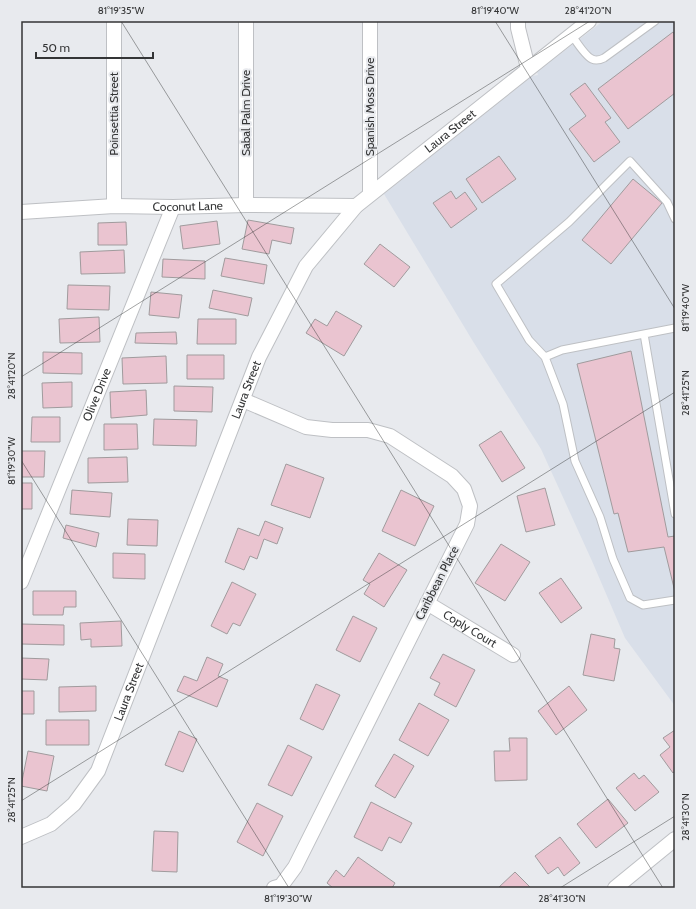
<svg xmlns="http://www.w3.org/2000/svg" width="696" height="909" font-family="Cabin,sans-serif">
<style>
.built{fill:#d9dfe9}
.building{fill:#eac4d0;stroke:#a09b9d}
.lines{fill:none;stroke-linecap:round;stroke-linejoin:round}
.service-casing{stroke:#bec0c4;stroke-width:9}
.minor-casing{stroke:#bec0c4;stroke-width:16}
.service{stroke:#fff;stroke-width:7}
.minor{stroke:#fff;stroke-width:14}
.ticks{fill:none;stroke:#343536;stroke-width:1;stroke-opacity:0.45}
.labels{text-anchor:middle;stroke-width:4;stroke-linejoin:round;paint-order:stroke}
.street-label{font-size:12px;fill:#343536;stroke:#e8eaee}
.neatline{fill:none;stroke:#343536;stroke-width:1.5}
.ticks-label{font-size:10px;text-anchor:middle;fill:#343536}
</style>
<rect width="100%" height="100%" fill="#e8eaee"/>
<!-- built -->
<path class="built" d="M603,21h72v685l-50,-68 -33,-77 -51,-112 -67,-106 -90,-149 148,-118 6,-1 -1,-3z"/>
<!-- building -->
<path class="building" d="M673,32l2,3v58l-47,36 -30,-40z
M585,83l26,35 -6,4 15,20 -26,20 -25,-33 17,-13 -16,-22z
M499,156l17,23 -34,24 -16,-24z
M633,179l29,24 -51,61 -29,-24z
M451,191l5,8 9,-7 12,17 -26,19 -18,-25z
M248,220l46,8 -3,16 -19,-4 -3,14 -27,-5z
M217,221l3,23 -37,5 -3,-23z
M126,222l1,23h-29v-22z
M380,244l30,23 -16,20 -30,-23z
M124,250l1,23 -44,1 -1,-22z
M225,258l42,7 -3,19 -43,-8z
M163,259l42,2v18l-43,-2z
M68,285l42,1 -1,24 -42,-1z
M213,290l39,8 -4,18 -39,-8z
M151,292l31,3 -3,23 -30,-3z
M336,311l26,15 -18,30 -38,-23 9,-14 12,7z
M99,317l1,25 -40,1 -1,-24z
M198,319h38v25h-39z
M176,332l1,12 -42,-1 1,-10z
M631,351l37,186 7,-1v56l-11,-45 -36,5 -10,-39 -4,1 -37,-150z
M43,352l39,1v21l-39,-1z
M187,355h37v24h-37z
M166,356l1,27 -44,1 -1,-26z
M72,382v25l-29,1 -1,-25z
M174,386l39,1 -1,25 -38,-1z
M146,390l1,25 -36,3 -1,-26z
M32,417h28v25h-29z
M154,419l43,1 -1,26 -43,-1z
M104,424h33l1,25 -34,1z
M501,431l24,37 -23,14 -23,-37z
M21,451h24l-1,26h-23z
M127,457l1,25 -40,1v-25z
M286,464l38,14 -14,40 -39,-13z
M21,483h11v26h-11z
M545,488l10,37 -29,7 -9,-36z
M72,490l40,3 -2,24 -40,-3z
M401,490l33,16 -19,40 -33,-15z
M128,519l30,1 -1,26 -30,-1z
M265,521l18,7 -6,16 -13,-5 -7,20 -7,-3 -6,14 -19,-8 13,-34 21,8z
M66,525l33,8 -3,14 -33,-9z
M501,544l29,18 -25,39 -30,-18z
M113,553l32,1v25l-32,-1z
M379,553l28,17 -23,37 -20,-13 6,-10 -7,-4z
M561,578l21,30 -21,15 -22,-30z
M232,582l24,12 -16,32 -7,-3 -6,11 -16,-8z
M33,591h43v16h-12l-1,8h-30z
M353,616l24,12 -17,34 -24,-12z
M121,621l1,25 -31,1v-8l-10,1 -1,-17z
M21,624l43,1v20l-43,-1z
M591,634l24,5 -1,9 6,1 -6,32 -31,-6z
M443,654l32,16 -19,37 -22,-12 6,-12 -10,-5z
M207,657l16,7 -5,12 10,4 -11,27 -40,-16 7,-15 13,5z
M21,658l28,1 -2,21 -26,-1z
M316,684l24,11 -17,35 -23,-11z
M96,686v25l-37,1v-25z
M569,686l18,24 -31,25 -18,-24z
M21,691h13v23h-13z
M419,703l30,17 -21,36 -29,-16z
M46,720h43v25h-43z
M675,730v41l-2,2 -13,-18 10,-8 -7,-9z
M179,731l18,8 -14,33 -18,-7z
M509,738h18v42l-32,1 -1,-30h16z
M288,745l24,12 -20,39 -24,-11z
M28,751l26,5 -7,35 -26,-5z
M394,754l20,12 -19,32 -20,-12z
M634,773l5,6 5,-4 15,17 -24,19 -19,-23z
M608,799l20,24 -32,25 -19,-24z
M371,802l41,21 -11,20 -12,-6 -7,14 -28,-14z
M257,803l26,13 -20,40 -26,-14z
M154,831l24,1 -1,40 -25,-1z
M560,837l20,26 -16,13 -6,-9 -10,7 -13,-18z
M358,857l37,26 -3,5h-59l-6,-5 9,-13 8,7z
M515,872l16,16h-33z"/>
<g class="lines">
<!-- service casing -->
<g class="service-casing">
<path id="service" d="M571,34c5,7 14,22 21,25 4,2 8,1 12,-1l51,-37
M675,219l-8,-17 -37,-41 -61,61 -73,62 33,56 16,17 17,-7 82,-16 31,180
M644,334l31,-6
M545,357l18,47 12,57 25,56 13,42 17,39 13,7 32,-5"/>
</g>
<!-- minor casing -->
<g class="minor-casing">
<g id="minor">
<path d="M114,21v185"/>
<path d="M246,21v184"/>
<path d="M370,21v172"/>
<path d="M518,21v7l10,40"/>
<path id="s1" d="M21,212l93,-6 59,1 73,-2 110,1"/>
<path d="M243,400l63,27 26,3h36l22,6 62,40 12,13 6,17 -3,18 -172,343 -14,19 -7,2"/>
<path id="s2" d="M21,582l152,-375"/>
<path id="s3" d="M427,603l86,52"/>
<path id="s4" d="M21,837l30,-13 23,-20 24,-33 161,-414 47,-91 50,-60 233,-185"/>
<path d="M615,888l60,-49"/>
</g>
</g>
<!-- service -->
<use href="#service" class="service"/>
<!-- minor -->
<use href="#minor" class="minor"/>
</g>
<!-- ticks -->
<path class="ticks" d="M121,21l542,867M495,21l180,288M21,377l569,-356M21,460l268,428M21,801l654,-409M560,888l115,-72"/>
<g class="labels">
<!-- street labels -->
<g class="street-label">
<text transform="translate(370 107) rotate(-90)" y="4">Spanish Moss Drive</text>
<text transform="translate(246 113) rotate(-90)" y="4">Sabal Palm Drive</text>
<text transform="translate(114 114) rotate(-90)" y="4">Poinsettia Street</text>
<text dy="4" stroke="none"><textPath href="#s4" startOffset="849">Laura Street</textPath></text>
<text dy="4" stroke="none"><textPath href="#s1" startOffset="167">Coconut Lane</textPath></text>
<text dy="4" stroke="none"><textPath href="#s4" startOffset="513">Laura Street</textPath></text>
<text dy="4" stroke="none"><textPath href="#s2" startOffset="202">Olive Drive</textPath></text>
<text transform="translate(437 583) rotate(-63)" y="4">Caribbean Place</text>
<text dy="4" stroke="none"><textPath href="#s3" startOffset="50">Coply Court</textPath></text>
<text dy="4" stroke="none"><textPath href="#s4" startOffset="189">Laura Street</textPath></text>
</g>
</g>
<!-- border -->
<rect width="696" height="909" fill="none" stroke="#e8eaee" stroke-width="44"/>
<!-- scale -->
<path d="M36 52v6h117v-6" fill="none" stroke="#343536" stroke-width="2"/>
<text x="42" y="52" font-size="12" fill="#343536" stroke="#e8eaee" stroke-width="3" paint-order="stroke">50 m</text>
<rect x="22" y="22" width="652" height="865" class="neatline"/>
<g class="ticks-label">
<text x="121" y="14">81°19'35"W</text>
<text x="495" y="14">81°19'40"W</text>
<text x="588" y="14">28°41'20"N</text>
<text transform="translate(685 308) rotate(-90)" y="4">81°19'40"W</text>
<text transform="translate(11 376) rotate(-90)" y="4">28°41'20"N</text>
<text transform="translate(685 393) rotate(-90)" y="4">28°41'25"N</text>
<text transform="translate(11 461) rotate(-90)" y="4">81°19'30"W</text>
<text transform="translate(11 800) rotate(-90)" y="4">28°41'25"N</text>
<text transform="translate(685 817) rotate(-90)" y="4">28°41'30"N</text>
<text x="288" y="902">81°19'30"W</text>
<text x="562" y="902">28°41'30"N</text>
</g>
</svg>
